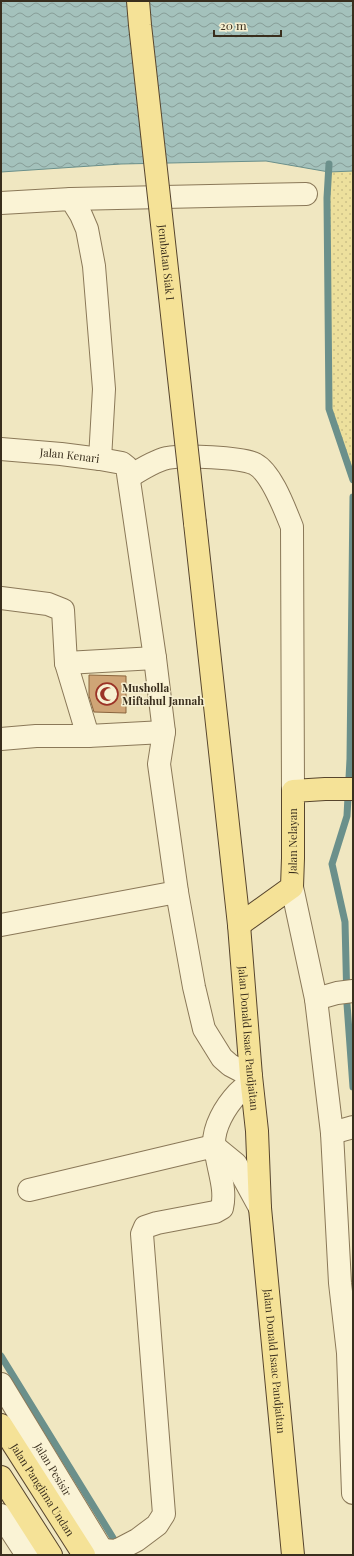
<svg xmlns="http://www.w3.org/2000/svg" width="354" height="1556" font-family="'Playfair Display',serif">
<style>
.sand{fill:url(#sand-dots)}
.water{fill:url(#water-waves);stroke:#6b908b}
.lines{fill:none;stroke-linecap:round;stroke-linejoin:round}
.stream{stroke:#6b908b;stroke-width:7}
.building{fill:#cfa576;stroke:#8a643d}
.minor-casing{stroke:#8a7858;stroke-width:24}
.major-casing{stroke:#57452d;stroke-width:24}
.minor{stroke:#faf3d5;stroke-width:22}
.major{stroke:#f5e297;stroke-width:22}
.major-bridge-casing{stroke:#57452d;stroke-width:24;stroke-linecap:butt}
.major-bridge{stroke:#f5e297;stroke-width:22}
.labels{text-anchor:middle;stroke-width:3;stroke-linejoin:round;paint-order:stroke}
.street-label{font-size:11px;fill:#392e1d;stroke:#f7f0d1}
.poi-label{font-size:11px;font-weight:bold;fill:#392e1d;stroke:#f7f0d1;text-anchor:start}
</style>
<defs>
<pattern id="sand-dots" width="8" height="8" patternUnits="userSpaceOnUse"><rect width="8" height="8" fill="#ede09d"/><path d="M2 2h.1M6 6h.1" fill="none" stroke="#ccc087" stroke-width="1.8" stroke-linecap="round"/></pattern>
<pattern id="water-waves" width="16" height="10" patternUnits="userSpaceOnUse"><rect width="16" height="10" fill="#a4c2bc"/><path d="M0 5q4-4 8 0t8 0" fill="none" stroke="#879e98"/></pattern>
</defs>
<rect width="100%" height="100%" fill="#f0e7c1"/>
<!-- sand -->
<path class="sand" d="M353,171v309l-24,-71 -2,-211 2,-26z
M353,497v262l-3,-1z"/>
<!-- water -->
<path class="water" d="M1,1h352v170l-24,1 -63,-11 -145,3 -120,8z"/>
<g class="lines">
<!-- stream -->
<path class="stream" d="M329,164l-2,34 2,211 24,71
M353,497l-3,262 -3,57 -15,48 13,58 2,82 6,83
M1,1356l117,190"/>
</g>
<!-- building -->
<path class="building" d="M89,675l37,1v37l-32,-1 -5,-16z"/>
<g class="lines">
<!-- minor casing -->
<g class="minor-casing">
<g id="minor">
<path d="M71,199l235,-5"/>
<path d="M1,203l70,-4 10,16 6,14 7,37 10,123 -4,70"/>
<path id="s1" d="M1,449l60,5 39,5 22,4 5,4 28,191 9,74 -5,32 18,128 17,95 10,42 18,29 8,7 21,11c-4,11 -6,10 -13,17 -13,14 -25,34 -24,53 0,4 2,9 3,12 3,17 9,33 5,50l-7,4 -58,11 -12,4 -3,7 22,280 -7,11 -20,15 -21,11 -14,-1"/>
<path d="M129,477c11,-7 25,-16 38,-19 16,-3 74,-1 88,6 17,9 30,46 37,63l1,264"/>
<path d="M1,598l47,6 15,6 3,53 22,73"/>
<path d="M66,663l89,-5"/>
<path d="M1,739l35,-3h52l76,-4"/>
<path d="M292,887l24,112 16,134 8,150 8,70 5,140"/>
<path d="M1,925l176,-33"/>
<path d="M316,999l21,-6 16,-2"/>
<path d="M332,1133l21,-6"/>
<path d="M214,1146l22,18 24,44"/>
<path d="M29,1190l185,-44"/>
<path id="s2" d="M1,1384l104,171"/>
<path d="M1,1515l26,40"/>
</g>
</g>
<!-- major casing -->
<g class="major-casing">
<g id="major">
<path id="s3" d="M195,523l44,402 12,151 6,55 3,77 33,347"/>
<path id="s4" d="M239,925l53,-38 1,-29v-67l32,-2h28"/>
<path id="s5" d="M1,1425l83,130"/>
<path d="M1,1477l50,78"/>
</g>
</g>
<!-- minor -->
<use href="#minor" class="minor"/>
<!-- major -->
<use href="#major" class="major"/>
<!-- major-bridge casing -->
<g class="major-bridge-casing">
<g id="major-bridge">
<path id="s6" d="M138,1l2,24 55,498"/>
</g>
</g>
<!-- major-bridge -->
<use href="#major-bridge" class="major-bridge"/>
</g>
<!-- icons -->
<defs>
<g id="mosque-ring" transform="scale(1.15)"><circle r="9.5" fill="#f7f0d1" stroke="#9b3226" stroke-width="1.5"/><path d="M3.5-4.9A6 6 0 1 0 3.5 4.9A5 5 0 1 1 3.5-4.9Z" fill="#9b3226"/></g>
</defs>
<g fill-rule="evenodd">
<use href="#mosque-ring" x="107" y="694"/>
</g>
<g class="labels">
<!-- street labels -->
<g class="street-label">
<text dy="4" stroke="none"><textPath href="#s6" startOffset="263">Jembatan Siak I</textPath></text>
<text dy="4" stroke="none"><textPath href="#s1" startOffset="69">Jalan Kenari</textPath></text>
<text dy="4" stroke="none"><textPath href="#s4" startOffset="111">Jalan Nelayan</textPath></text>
<text dy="4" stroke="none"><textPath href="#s3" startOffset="518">Jalan Donald Isaac Pandjaitan</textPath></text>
<text dy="4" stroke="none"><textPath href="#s3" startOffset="842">Jalan Donald Isaac Pandjaitan</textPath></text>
<text dy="4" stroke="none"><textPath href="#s2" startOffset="100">Jalan Pesisir</textPath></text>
<text dy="4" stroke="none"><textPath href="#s5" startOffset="77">Jalan Panglima Undan</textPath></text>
</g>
<!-- poi labels -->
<g class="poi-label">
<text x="122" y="692">Musholla<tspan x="122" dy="13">Miftahul Jannah</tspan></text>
</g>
</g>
<!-- border -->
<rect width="354" height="1556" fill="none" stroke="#392e1d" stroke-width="4"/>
<!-- scale -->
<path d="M214 30v6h67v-6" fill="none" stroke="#392e1d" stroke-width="2"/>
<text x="220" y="30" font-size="12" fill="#392e1d" stroke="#f7f0d1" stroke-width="3" paint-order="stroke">20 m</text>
</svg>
